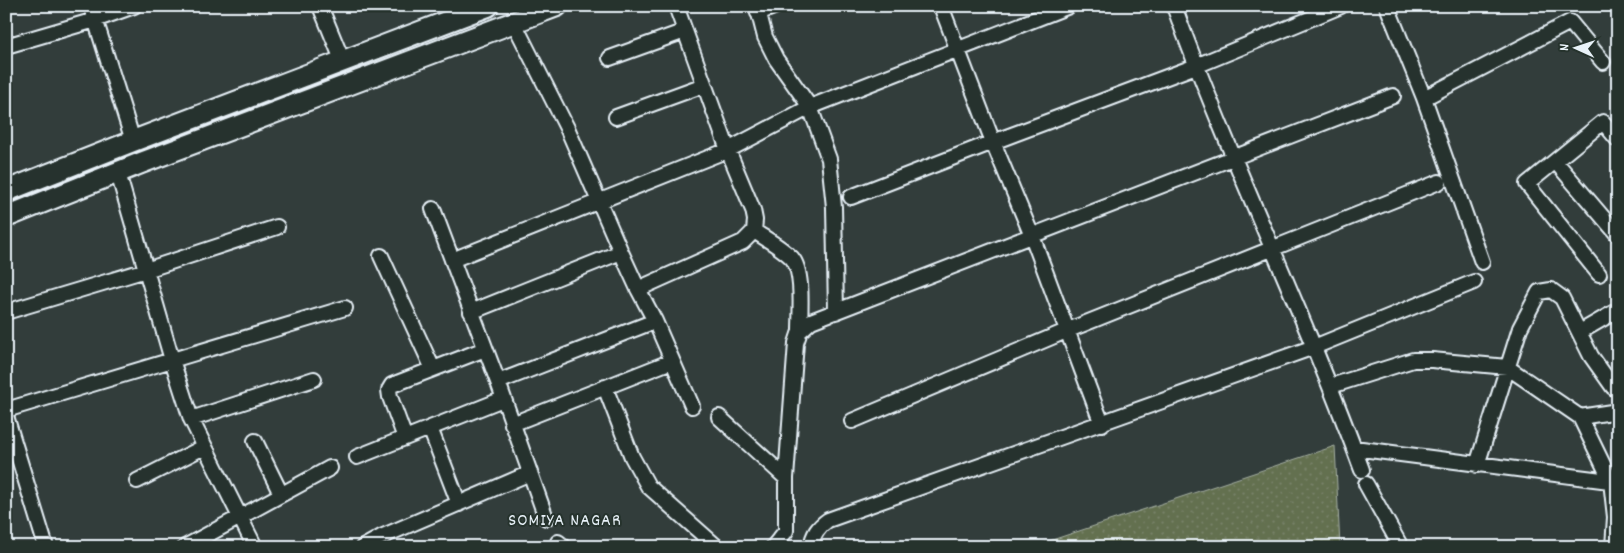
<svg xmlns="http://www.w3.org/2000/svg" width="1624" height="553" font-family="Dekko,sans-serif">
<style>
.grass{fill:url(#grass-dots);stroke:#a6b0a4}
.lines{fill:none;stroke-linecap:round;stroke-linejoin:round}
.street-casing{stroke:#e8f1f8;stroke-width:18}
.secondary-casing{stroke:#e8f1f8;stroke-width:24}
.street{stroke:#26332d;stroke-width:14}
.secondary{stroke:#26332d;stroke-width:20}
.labels{text-anchor:middle;stroke-width:4;stroke-linejoin:round;paint-order:stroke}
.neighbourhood-label{font-size:18px;letter-spacing:1px;fill:#e8f1f8;stroke:#26332d}
</style>
<defs>
<pattern id="grass-dots" width="8" height="8" patternUnits="userSpaceOnUse" patternTransform="scale(1.25)"><rect width="8" height="8" fill="#636f50"/><path d="M2 2h.1M6 6h.1" fill="none" stroke="#79846a" stroke-width="1.8" stroke-linecap="round"/></pattern>
</defs>
<rect width="100%" height="100%" fill="#323d3b"/>
<filter id="ink" filterUnits="userSpaceOnUse"><feTurbulence type="fractalNoise" baseFrequency=".02" numOctaves="2"/><feDisplacementMap in="SourceGraphic" scale="10" xChannelSelector="R" yChannelSelector="G"/><feConvolveMatrix kernelMatrix="1 2 1 2 8 2 1 2 1" color-interpolation-filters="sRGB"/></filter>
<g filter="url(#ink)">
<!-- grass -->
<path class="grass" d="M1335,446l5,101h-309z"/>
<g class="lines">
<!-- street casing -->
<g class="street-casing">
<path id="street" d="M91,6l42,135
M320,6l23,56
M757,6l8,31 11,22 34,48 19,52 5,48 2,105
M941,6l52,136 39,94 70,188
M1174,6c57,157 131,308 188,464
M1387,6l37,92 58,164
M758,13l18,-7
M514,23l54,107 53,122 17,37 17,32 37,85
M6,46l89,-26 39,-14
M610,58l75,-27
M1424,98l146,-76 33,40
M616,117l88,-32
M1555,161l63,74
M118,173l54,187 19,59 64,128
M851,197l142,-55 203,-76 145,-60
M433,209l65,173 48,136
M754,231c12,8 27,16 38,27 12,14 8,55 8,73
M381,256l52,113
M452,260l276,-110 82,-43 259,-101
M1599,274l-72,-90 76,-62 15,18
M638,289l105,-47 11,-11 1,-11 -2,-10 -25,-60 -52,-144
M6,312l140,-42 131,-43
M471,312l150,-60
M1580,332l38,-22
M498,382l157,-61
M1331,386l82,-26h19l75,7 73,50 31,64 4,36 -2,30
M605,387l27,70 16,29 69,61
M6,410l339,-102
M6,416l40,131
M719,417l67,61v53l-13,16
M1580,417l38,-6
M191,419l123,-40
M852,421l214,-90 373,-149
M512,424l160,-63
M430,428l29,76
M405,438l-15,-41 -1,-7 3,-5 93,-36
M255,441l26,53
M1354,448l263,34
M357,457l146,-58
M1477,465l43,-137 19,-36 12,-2 11,8 29,58 22,31 5,3
M786,478l10,-135 4,-12 11,-10 582,-225
M137,481l67,-34
M1366,484l35,63
M558,542l6,5
M185,547l145,-79
M363,547l18,-10 149,-64
M811,547c2,-13 7,-20 17,-27l486,-173 160,-65"/>
</g>
<!-- secondary casing -->
<g class="secondary-casing">
<path id="secondary" d="M6,191l127,-50 355,-135
M6,217l135,-54 416,-157"/>
</g>
<!-- street -->
<use href="#street" class="street"/>
<!-- secondary -->
<use href="#secondary" class="secondary"/>
</g>
</g>
<g class="labels">
<!-- neighbourhood labels -->
<g class="neighbourhood-label">
<text x="565" y="525">SOMIYA NAGAR</text>
</g>
</g>
<!-- margin -->
<rect width="1624" height="553" fill="none" stroke="#26332d" stroke-width="25"/>
<rect x="12" y="12" width="1599" height="528" fill="none" stroke="#e8f1f8" stroke-width="2" filter="url(#ink)"/>
<!-- north arrow -->
<g transform="translate(1576 48) rotate(273)" stroke="#26332d" stroke-width="4" paint-order="stroke">
<path d="M0-4L9 19L0 12L-9 19Z" fill="#e8f1f8"/>
<text y="-8" font-size="14" font-weight="bold" text-anchor="middle" fill="#e8f1f8">N</text>
</g>
</svg>
